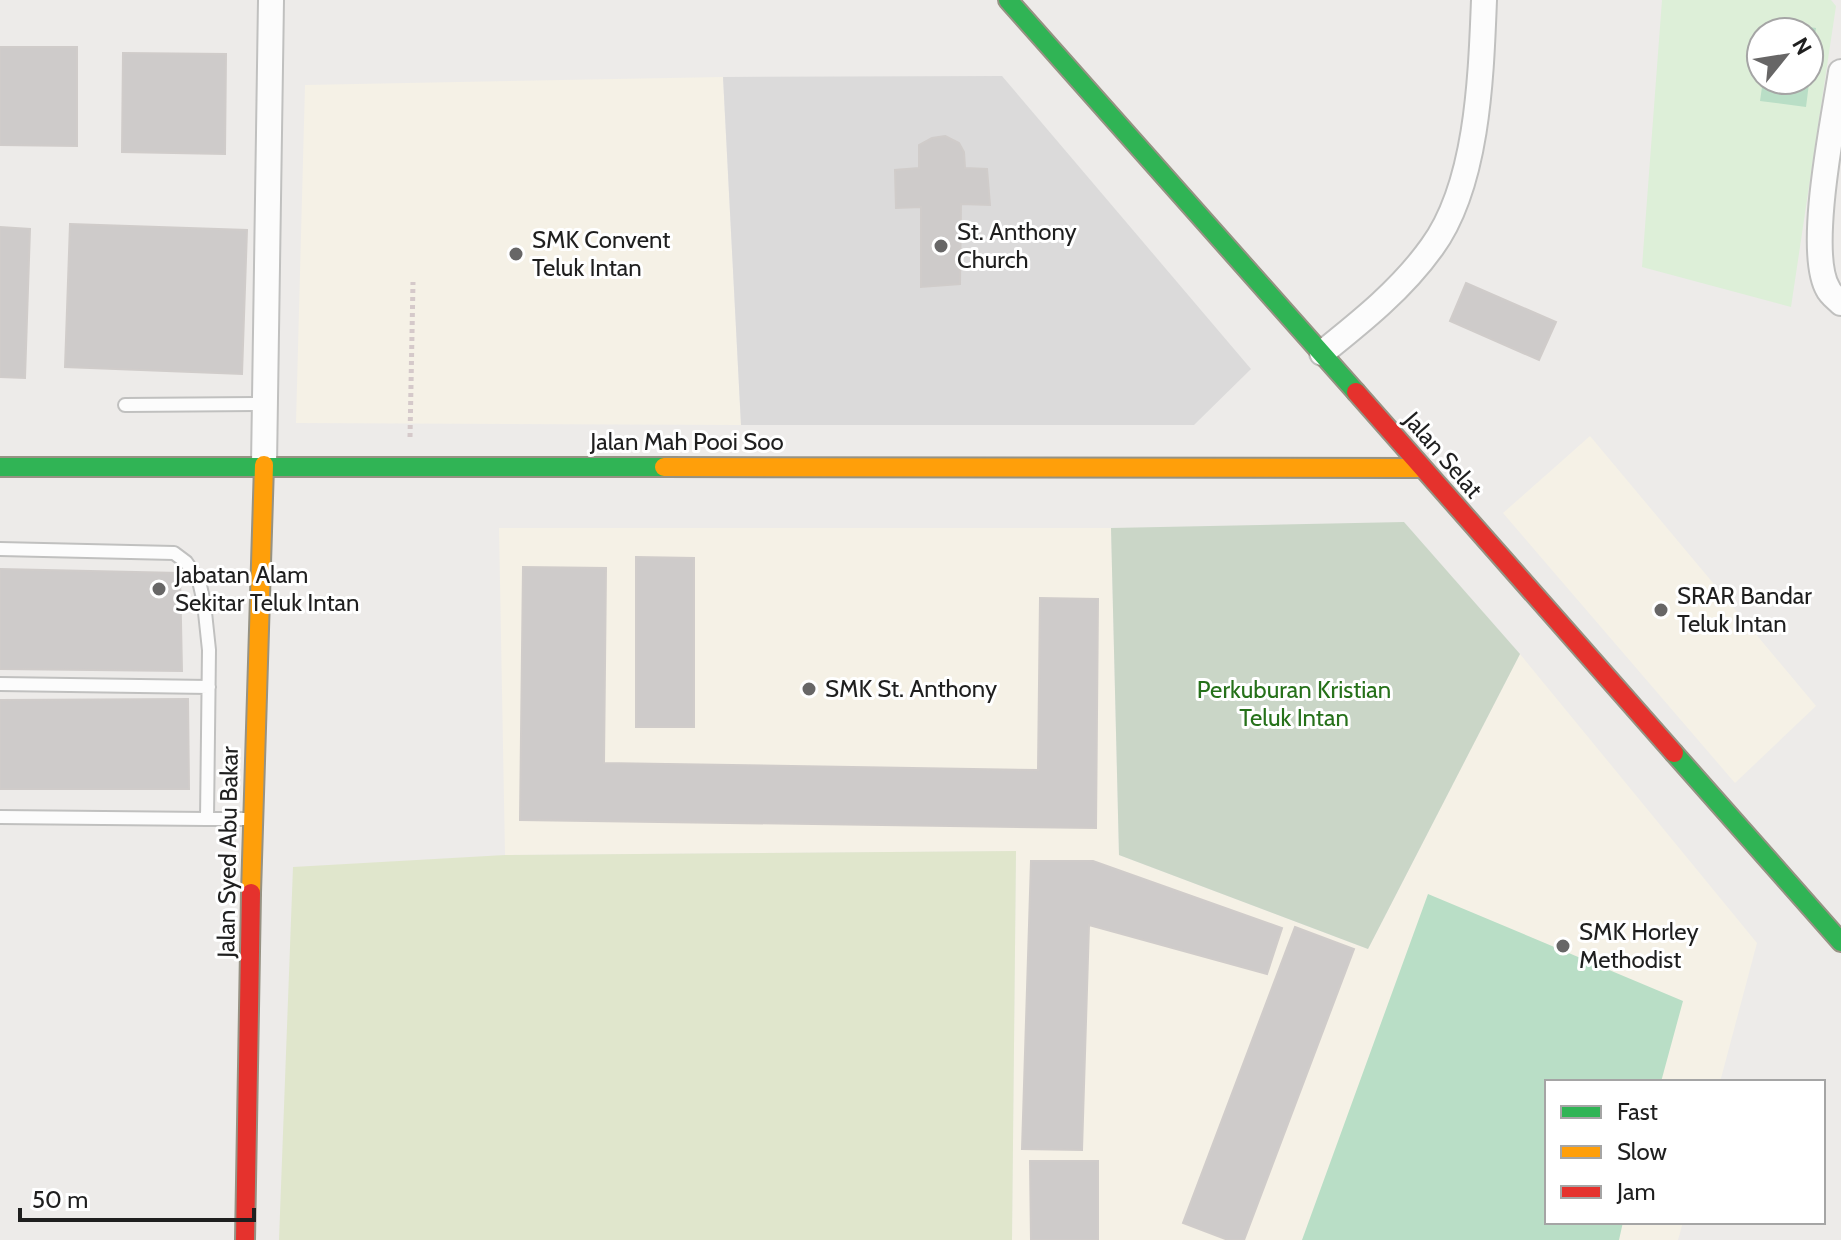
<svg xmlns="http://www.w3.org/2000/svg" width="1841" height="1240" font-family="Cabin,sans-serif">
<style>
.education{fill:#f5f1e6}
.religious{fill:#dbdada}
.grass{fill:#e0e6cc}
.cemetery{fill:#cad6c7}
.park{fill:#ddefd8;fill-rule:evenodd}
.pitch{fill:#b9dec6}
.building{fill:#cecbca;stroke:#d0ccca;stroke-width:2}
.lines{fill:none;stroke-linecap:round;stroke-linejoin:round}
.lane-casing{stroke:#c0c0bf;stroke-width:16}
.street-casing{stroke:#c0c0bf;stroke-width:28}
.fast-casing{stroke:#969283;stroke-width:22}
.slow-casing{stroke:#969283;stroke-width:22}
.jam-casing{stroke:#969283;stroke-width:22}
.path{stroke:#d5c9ca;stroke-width:5;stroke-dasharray:4 4;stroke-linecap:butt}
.lane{stroke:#fcfcfc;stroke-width:12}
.street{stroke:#fcfcfc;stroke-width:24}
.fast{stroke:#30b455;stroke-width:18}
.slow{stroke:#ff9f0a;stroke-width:18}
.jam{stroke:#e5322d;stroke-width:18}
.poi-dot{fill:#676666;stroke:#fff;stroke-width:3}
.labels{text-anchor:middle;stroke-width:6;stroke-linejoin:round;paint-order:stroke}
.poi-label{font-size:24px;fill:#1f1f1f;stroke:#fff;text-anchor:start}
.street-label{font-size:24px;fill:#1f1f1f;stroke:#fff}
.park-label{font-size:24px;fill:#26711a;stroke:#fff}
</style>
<rect width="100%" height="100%" fill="#edebe9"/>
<!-- education -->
<path class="education" d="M723,77l18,348 -445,-2 9,-338z
M1590,436l226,270 -81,77 -232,-270z
M499,528h612l8,327 249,94 152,-295 237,289 -37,139h-173v140h136l-5,18h-666l4,-389 -511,4z"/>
<!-- religious -->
<path class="religious" d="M1002,76l249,293 -57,56h-453l-18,-348z"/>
<!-- grass -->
<path class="grass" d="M1016,851l-4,389h-733l14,-373 212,-12z"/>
<!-- cemetery -->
<path class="cemetery" d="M1404,522l116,132 -152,295 -249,-94 -8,-327z"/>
<!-- park -->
<path class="park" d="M1662,0h169l5,6 -45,301 -149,-40zM1761,32h48v48h-48z"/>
<!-- pitch -->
<path class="pitch" d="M1770,21l46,7 -10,79 -46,-6 3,-21h46v-48h-40z
M1428,894l255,107 -22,81h-114v140h76l-4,18h-317z"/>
<!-- building -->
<path class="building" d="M0,47h77v99l-77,-1z
M123,53l103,1 -1,100 -103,-2z
M945,136l14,7 5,9 1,16 22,1 3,36 -29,-1 -1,80 -39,3v-80l-25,1 -1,-38 24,-2v-23l13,-7z
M70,224l177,6 -5,144 -177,-7z
M0,227l30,2 -5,149 -25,-1z
M1466,283l90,39 -17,38 -89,-39z
M636,557l58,1v169h-58z
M523,567l83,1 -2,195 434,7 2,-172 58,1 -2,229 -576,-8z
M0,569l180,4 2,98 -182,-2z
M188,699l1,90h-189v-89z
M1031,861h62l189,67 -15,46 -178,-49 -7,225 -60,-1z
M1295,927l59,22 -110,291h-16l-45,-17z
M1030,1161h68v79h-67z"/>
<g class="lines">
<!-- lane casing -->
<g class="lane-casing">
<path id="lane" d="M125,405l140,-1
M0,549l174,4 12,9 13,19 5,22 5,47 -2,169 -207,-2
M0,684l209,3
M207,819h44"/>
</g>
<!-- street casing -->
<g class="street-casing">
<path id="street" d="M1841,72c-7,46 -35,180 -13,217 2,5 9,10 13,14
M1322,353c40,-32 80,-64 110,-106 46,-63 49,-171 52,-247
M264,465l7,-465"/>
</g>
<!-- fast casing -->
<g class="fast-casing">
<path id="fast" d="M1008,0l348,392
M0,467h664
M1674,753l167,189"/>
</g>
<!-- slow casing -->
<g class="slow-casing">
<path id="slow" d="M664,467l757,1
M251,893l13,-428"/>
</g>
<!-- jam casing -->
<g class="jam-casing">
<path id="jam" d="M1356,392l318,361
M245,1240l6,-347"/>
</g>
<!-- path -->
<path class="path" d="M410,437l3,-155"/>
<!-- lane -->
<use href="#lane" class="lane"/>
<!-- street -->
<use href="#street" class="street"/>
<!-- fast -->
<use href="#fast" class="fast"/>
<!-- slow -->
<use href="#slow" class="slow"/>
<!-- jam -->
<use href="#jam" class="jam"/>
</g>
<!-- markers -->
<g class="poi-dot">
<circle cx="941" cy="246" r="8"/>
<circle cx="516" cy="254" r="8"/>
<circle cx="159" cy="589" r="8"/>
<circle cx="1661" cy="610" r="8"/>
<circle cx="809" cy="689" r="8"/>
<circle cx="1563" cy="946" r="8"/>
</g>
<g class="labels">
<!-- poi labels -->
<g class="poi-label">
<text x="957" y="240">St. Anthony<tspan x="957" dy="28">Church</tspan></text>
<text x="532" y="248">SMK Convent<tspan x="532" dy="28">Teluk Intan</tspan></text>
<text x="175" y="583">Jabatan Alam<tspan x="175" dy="28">Sekitar Teluk Intan</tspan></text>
<text x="1677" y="604">SRAR Bandar<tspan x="1677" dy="28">Teluk Intan</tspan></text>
<text x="825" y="697">SMK St. Anthony</text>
<text x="1579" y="940">SMK Horley<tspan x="1579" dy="28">Methodist</tspan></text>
</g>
<!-- street labels -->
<g class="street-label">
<text x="687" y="450">Jalan Mah Pooi Soo</text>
<text transform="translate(1443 455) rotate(49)" y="8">Jalan Selat</text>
<text transform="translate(228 852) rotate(-89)" y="8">Jalan Syed Abu Bakar</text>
</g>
<!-- park labels -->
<g class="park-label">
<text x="1294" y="698">Perkuburan Kristian<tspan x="1294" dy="28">Teluk Intan</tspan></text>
</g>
</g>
<!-- legend -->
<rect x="1545" y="1080" width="280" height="144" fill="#ffffff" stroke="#a5a5a5" stroke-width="2"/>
<rect x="1561" y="1106" width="40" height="12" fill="#30b455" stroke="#a5a5a5" stroke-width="2"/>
<text x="1617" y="1120" font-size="24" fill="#1f1f1f">Fast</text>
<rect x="1561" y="1146" width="40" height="12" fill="#ff9f0a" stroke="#a5a5a5" stroke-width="2"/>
<text x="1617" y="1160" font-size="24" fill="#1f1f1f">Slow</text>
<rect x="1561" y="1186" width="40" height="12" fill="#e5322d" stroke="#a5a5a5" stroke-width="2"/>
<text x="1617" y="1200" font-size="24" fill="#1f1f1f">Jam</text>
<!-- north arrow -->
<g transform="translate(1785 56) rotate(60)"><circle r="38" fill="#ffffff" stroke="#a5a5a5" stroke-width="2"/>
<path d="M0-6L14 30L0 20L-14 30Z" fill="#676666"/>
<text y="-12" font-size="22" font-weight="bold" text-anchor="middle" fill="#1f1f1f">N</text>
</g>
<!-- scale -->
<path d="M20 1208v12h234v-12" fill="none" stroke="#1f1f1f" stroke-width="4"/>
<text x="32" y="1208" font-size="24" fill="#1f1f1f" stroke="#ffffff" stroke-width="6" paint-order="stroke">50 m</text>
</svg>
